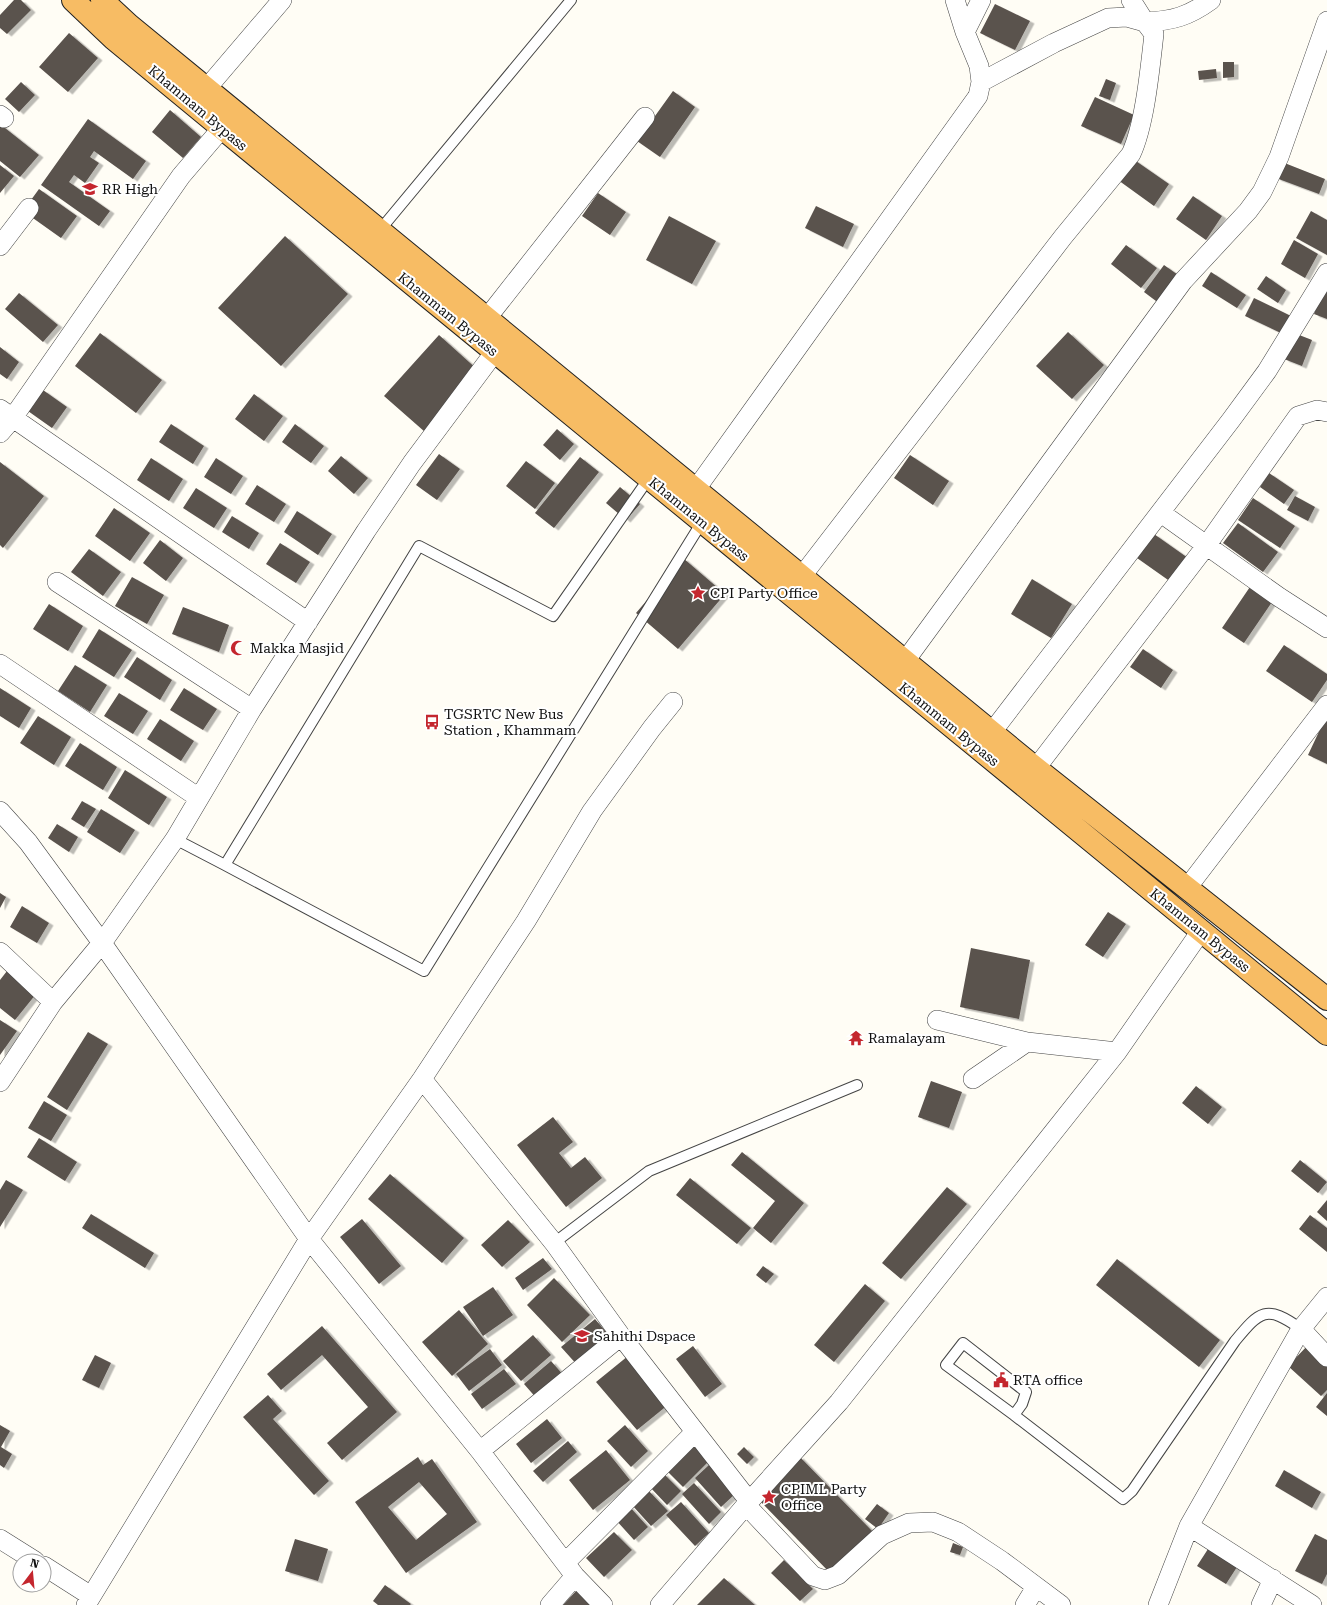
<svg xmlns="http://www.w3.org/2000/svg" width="1327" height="1605" font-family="'Roboto Serif',serif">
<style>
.building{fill:#5a524d;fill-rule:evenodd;filter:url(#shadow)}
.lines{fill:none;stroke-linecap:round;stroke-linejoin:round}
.service-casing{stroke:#444;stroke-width:12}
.minor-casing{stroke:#444;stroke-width:20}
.trunk-casing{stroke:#222;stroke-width:24}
.service{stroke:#fff;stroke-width:10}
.minor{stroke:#fff;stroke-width:19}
.trunk{stroke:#f7bc64;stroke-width:22}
.labels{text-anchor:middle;stroke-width:4;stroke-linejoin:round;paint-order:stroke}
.street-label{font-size:14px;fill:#111;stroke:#fff}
.poi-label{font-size:14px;fill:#111;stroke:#fff;text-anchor:start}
</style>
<defs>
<filter id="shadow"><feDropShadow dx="4.5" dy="2.5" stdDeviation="0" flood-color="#0004"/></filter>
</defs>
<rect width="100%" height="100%" fill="#fffdf5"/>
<!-- building -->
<path class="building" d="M14,0h7l10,10 -24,24 -7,-6v-13z
M995,4l35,17 -15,29 -35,-17z
M69,33l29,25 -30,34 -29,-25z
M1223,62h11v15l-11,1z
M1216,69l1,9 -18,2 -1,-9z
M1106,79l10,4 -6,17 -11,-4z
M21,82l14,13 -16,17 -14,-13z
M673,91l22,16 -35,50 -23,-16z
M1095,97l39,18 -13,29 -40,-18z
M170,110l31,27 -18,21 -31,-26z
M88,119l58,42 -13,18 -39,-28 -4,6 9,6 -14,20 -11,-8 -5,7 41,29 -11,15 -58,-41z
M0,124l39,31 -19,22 -20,-16z
M1133,159l36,25 -15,22 -36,-26z
M1282,162l43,17 -6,15 -43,-16z
M0,165l14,11 -14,17z
M39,189l38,27 -16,22 -38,-27z
M598,193l28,19 -16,23 -28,-19z
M1193,196l29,20 -16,24 -30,-21z
M816,206l38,18 -11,23 -38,-19z
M1311,211l16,9v35l-31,-17z
M669,216l47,25 -24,43 -46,-24z
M285,236l63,58 -67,72 -63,-58z
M1294,240l24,14 -13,24 -24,-14z
M1126,245l31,23 -16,20 -30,-24z
M1164,265l17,12 -21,27 -16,-12z
M1211,272l35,23 -9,13 -35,-22z
M1266,276l20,14 -8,13 -21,-14z
M1324,288l3,1v30l-13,-5z
M19,293l39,32 -15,17 -38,-33z
M1254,298l39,19 -8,18 -40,-19z
M1068,332l36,33 -32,34 -36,-33z
M100,333l62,47 -26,33 -61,-47z
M1294,333l18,7 -10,26 -18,-7z
M439,335l40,36 -54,61 -41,-36z
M0,347l19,15 -12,17 -7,-5z
M43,390l24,17 -15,21 -24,-17z
M254,394l29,22 -19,25 -29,-22z
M171,424l33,22 -11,18 -34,-22z
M295,424l29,22 -13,17 -29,-21z
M557,429l17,15 -14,16 -17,-15z
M439,454l21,15 -23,31 -21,-15z
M910,455l39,26 -16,24 -39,-27z
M341,456l27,22 -14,16 -26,-23z
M580,457l19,15 -45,56 -19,-15z
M151,458l32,21 -14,22 -32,-21z
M216,458l27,18 -12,18 -27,-17z
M526,461l29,22 -20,26 -29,-23z
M0,462l44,34 -41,52 -3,-3z
M1269,473l25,17 -10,14 -24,-17z
M257,485l29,19 -12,18 -29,-18z
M620,487l20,17 -14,16 -20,-17z
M196,488l31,20 -13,20 -31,-20z
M1295,496l20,11 -7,14 -21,-11z
M1253,498l42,28 -15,22 -42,-28z
M114,508l36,25 -20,28 -35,-25z
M297,511l35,23 -14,21 -34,-23z
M232,516l27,17 -10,16 -27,-17z
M1238,523l40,29 -15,20 -40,-29z
M1154,534l34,24 -17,24 -34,-24z
M160,540l23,18 -17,23 -23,-18z
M280,543l30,19 -14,21 -30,-19z
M89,549l32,23 -18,24 -32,-24z
M683,558l42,36 -47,55 -42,-36z
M132,577l32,18 -17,29 -32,-18z
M1032,579l40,25 -21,34 -40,-24z
M1254,581l22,15 -32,47 -22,-15z
M49,604l34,22 -15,25 -35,-22z
M183,607l46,18 -10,27 -47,-18z
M99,629l33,21 -18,27 -32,-20z
M1284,645l43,29v6l-15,22 -46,-31z
M1143,649l30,21 -12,18 -31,-21z
M137,657l35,23 -12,20 -36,-23z
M75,665l32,20 -17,27 -32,-21z
M0,688l31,20 -12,20 -19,-12z
M184,688l33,21 -14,21 -33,-20z
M119,693l29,18 -15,23 -29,-18z
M38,716l33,21 -17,28 -34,-22z
M160,719l34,22 -13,20 -34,-22z
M1324,721l3,1v42l-19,-9z
M80,743l37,24 -14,23 -38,-24z
M125,770l42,27 -18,28 -41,-27z
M82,801l14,8 -12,18 -13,-8z
M101,809l34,21 -15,23 -33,-21z
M57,824l21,13 -9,15 -21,-14z
M0,893l6,4 -6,11z
M22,906l27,17 -12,20 -27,-16z
M1108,912l18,12 -23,33 -18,-12z
M971,948l59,12 -11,59 -59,-12z
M7,971l29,23 -21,26 -15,-12v-28z
M0,1020l17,11 -17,24z
M88,1032l20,12 -41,66 -20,-13z
M931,1081l31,11 -13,36 -31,-11z
M1196,1086l26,21 -14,17 -26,-21z
M44,1101l23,14 -16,26 -23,-13z
M553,1117l20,25 -14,11 12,15 14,-11 17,21 -36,29 -49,-62z
M39,1138l38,24 -12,19 -38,-24z
M742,1152l62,51 -33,40 -18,-15 22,-27 -44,-36z
M1300,1160l27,22 -9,11 -27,-22z
M390,1174l74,64 -22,25 -74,-64z
M690,1178l61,50 -14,16 -61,-49z
M6,1180l17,10 -23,37v-37z
M947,1187l20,17 -66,75 -19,-16z
M1327,1200v21l-10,-9z
M91,1214l63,39 -9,15 -63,-40z
M1310,1215l17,13v24l-28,-23z
M362,1219l39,47 -22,18 -39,-47z
M508,1220l22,22 -28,25 -21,-22z
M543,1258l9,11 -29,21 -8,-12z
M1117,1259l103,81 -21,27 -103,-82z
M763,1266l11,8 -8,9 -10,-8z
M554,1278l36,37 -28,27 -35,-37z
M865,1284l20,17 -51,61 -20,-17z
M493,1287l20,28 -30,21 -20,-29z
M459,1310l29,34 -36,32 -30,-34z
M595,1319l17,20 -33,28 -18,-20z
M322,1326l75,86 -55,48 -15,-17 41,-36 -46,-52 -41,35 -14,-16z
M533,1335l18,20 -30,26 -18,-20z
M1309,1344l18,17v29l-6,6 -33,-30z
M693,1346l29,38 -17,13 -29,-38z
M490,1349l12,16 -33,26 -13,-17z
M95,1355l16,8 -12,25 -17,-8z
M628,1356l41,48 -32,26 -41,-48z
M551,1361l14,16 -27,23 -14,-16z
M504,1369l12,15 -34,25 -11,-15z
M1327,1393v23l-11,-9z
M268,1395l14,16 -9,8 56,62 -15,14 -71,-78z
M547,1419l15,19 -31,25 -15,-19z
M0,1425l10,6 -9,16 11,7 -8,14 -4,-3z
M625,1425l23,26 -17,16 -24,-26z
M688,1440l21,21 -26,26 -21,-21z
M568,1441l9,11 -34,30 -10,-11z
M744,1447l10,10 -7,7 -10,-10z
M606,1450l24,30 -37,30 -24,-30z
M799,1456l76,78 -43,41 -71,-73z
M418,1457l5,8 9,-6 45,63 -71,51 -51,-71zM419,1482l28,32 -31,26 -28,-33z
M709,1465l26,29 -14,13 -26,-29z
M1284,1470l37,22 -9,16 -37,-22z
M663,1473l18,18 -14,14 -18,-19z
M694,1483l27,29 -12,12 -27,-30z
M648,1490l20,21 -17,15 -19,-21z
M681,1502l28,31 -14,13 -29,-31z
M877,1504l12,9 -11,16 -13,-10z
M629,1506l19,21 -14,13 -19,-21z
M614,1532l18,18 -28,27 -18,-19z
M1315,1534l12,6v34l-5,10 -27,-13z
M295,1539l33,10 -10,32 -33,-10z
M953,1543l10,4 -3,8 -10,-3z
M1208,1549l29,18 -11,17 -29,-18z
M784,1560l29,29 -13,12 -29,-28z
M724,1578l31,27h-58z
M385,1585l26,19 -1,1h-32l-5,-4z
M576,1591l15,14h-28z"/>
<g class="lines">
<!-- service casing -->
<g class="service-casing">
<path id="service" d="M380,230l191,-230
M175,839l50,26 194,-319 134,70 96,-138
M225,865l199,106 278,-449
M554,1243l95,-72 208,-86
M1014,1415l8,-11 4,-12 -63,-49 -17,22 68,50 109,84 9,-8 103,-150c25,-30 31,-37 66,-12"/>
</g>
<!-- minor casing -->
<g class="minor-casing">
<path id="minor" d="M1131,0l14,22
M965,32l16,-32
M981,82l73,-39 54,-25 19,-1 18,5
M207,88l75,-88
M0,115l4,3
M0,246l29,-38
M487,318l158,-201
M0,409l308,213
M0,433l12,-14 169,-243 41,-48
M696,489l282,-393 3,-14 -2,-16 -14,-34 -10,-32
M1161,513l118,84 48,31
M802,576l261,-339 68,-83c14,-30 19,-86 23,-120l-9,-12c28,-1 44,-6 66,-22
M57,582l195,127
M905,661l278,-380 65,-70 14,-19 17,-35 48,-136
M0,664l199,134
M992,732l239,-312 36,-49 60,-98
M1036,768l170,-222 92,-130 19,-6 10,2
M0,811l28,31 74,101 207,296 113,-160 104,-158 66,-110 60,-83 21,-26
M1187,888l140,-183
M0,952l53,50
M937,1020l90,22 90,10
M422,1079l132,164 67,93 128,165
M973,1079l54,-37
M0,1082l53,-80 49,-59 73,-104 77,-130 114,-178 46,-68 91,-122
M1301,1329l26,28
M480,1451l141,-115
M746,1505l67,71 12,4 13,-5 44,-40 27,-12 24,-1 25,10 44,29 59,44
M1189,1526l123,79
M0,1539l35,22
M565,1563l130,-131
M44,1566l47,30
M86,1605l223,-366 171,212 95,125 28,29
M550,1605l25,-29
M660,1605l86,-100 93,-103 278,-350 84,-121
M1025,1605l11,-18
M1158,1605l31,-79 112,-197 26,-32
M1261,1605l12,-26"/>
</g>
<!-- trunk casing -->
<g class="trunk-casing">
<path id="trunk" d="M73,0l41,39 108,89 1105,906
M102,0l27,25 899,737 299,237"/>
</g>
<!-- service -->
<use href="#service" class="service"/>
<!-- minor -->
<use href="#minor" class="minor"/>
<!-- trunk -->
<use href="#trunk" class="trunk"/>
</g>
<!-- icons -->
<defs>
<g id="school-bare" transform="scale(1.2)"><path d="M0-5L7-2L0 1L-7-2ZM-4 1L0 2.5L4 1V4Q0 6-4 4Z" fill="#c4262e" stroke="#fff" stroke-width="2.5" paint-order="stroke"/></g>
<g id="sight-bare" transform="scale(1.2)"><path d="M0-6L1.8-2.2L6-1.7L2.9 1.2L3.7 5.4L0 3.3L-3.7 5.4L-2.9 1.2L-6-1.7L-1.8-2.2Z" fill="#c4262e" stroke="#fff" stroke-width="2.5" paint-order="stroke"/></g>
<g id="mosque-bare" transform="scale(1.2)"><path d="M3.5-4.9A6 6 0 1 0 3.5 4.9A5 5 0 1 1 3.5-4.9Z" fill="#c4262e" stroke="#fff" stroke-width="2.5" paint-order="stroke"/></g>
<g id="bus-bare" transform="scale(1.2)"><path d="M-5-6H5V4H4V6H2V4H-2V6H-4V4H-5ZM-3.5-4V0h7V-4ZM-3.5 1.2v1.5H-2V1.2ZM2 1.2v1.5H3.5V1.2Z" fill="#c4262e" stroke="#fff" stroke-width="2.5" paint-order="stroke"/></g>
<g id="temple-bare" transform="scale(1.2)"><path d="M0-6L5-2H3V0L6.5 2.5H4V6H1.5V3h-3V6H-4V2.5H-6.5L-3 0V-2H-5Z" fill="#c4262e" stroke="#fff" stroke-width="2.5" paint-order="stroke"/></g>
<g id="civic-bare" transform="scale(1.2)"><path d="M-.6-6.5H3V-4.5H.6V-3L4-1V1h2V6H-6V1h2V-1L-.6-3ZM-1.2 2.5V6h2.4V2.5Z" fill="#c4262e" stroke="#fff" stroke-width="2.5" paint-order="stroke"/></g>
</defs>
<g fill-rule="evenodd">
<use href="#school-bare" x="90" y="189"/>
<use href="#sight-bare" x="698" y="593"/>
<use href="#mosque-bare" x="238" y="648"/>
<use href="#bus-bare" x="432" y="722"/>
<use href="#temple-bare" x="856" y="1038"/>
<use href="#school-bare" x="582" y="1336"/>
<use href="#civic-bare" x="1001" y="1380"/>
<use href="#sight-bare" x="769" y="1497"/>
</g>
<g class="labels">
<!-- street labels -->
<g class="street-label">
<text transform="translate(198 108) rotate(40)" y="5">Khammam Bypass</text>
<text transform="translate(448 314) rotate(39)" y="5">Khammam Bypass</text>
<text transform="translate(699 519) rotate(39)" y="5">Khammam Bypass</text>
<text transform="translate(949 724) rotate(39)" y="5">Khammam Bypass</text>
<text transform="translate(1200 930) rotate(39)" y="5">Khammam Bypass</text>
</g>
<!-- poi labels -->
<g class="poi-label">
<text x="102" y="194">RR High</text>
<text x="710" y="598">CPI Party Office</text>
<text x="250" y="653">Makka Masjid</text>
<text x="444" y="719">TGSRTC New Bus<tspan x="444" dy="16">Station , Khammam</tspan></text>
<text x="868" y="1043">Ramalayam</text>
<text x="594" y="1341">Sahithi Dspace</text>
<text x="1013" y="1385">RTA office</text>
<text x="781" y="1494">CPIML Party<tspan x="781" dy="16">Office</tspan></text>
</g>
</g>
<!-- north arrow -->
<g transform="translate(32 1573) rotate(16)"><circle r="19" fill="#ffffff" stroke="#a0a0a0"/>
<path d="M0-3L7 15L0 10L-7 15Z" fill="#c4262e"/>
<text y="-6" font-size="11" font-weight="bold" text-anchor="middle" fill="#111111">N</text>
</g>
</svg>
